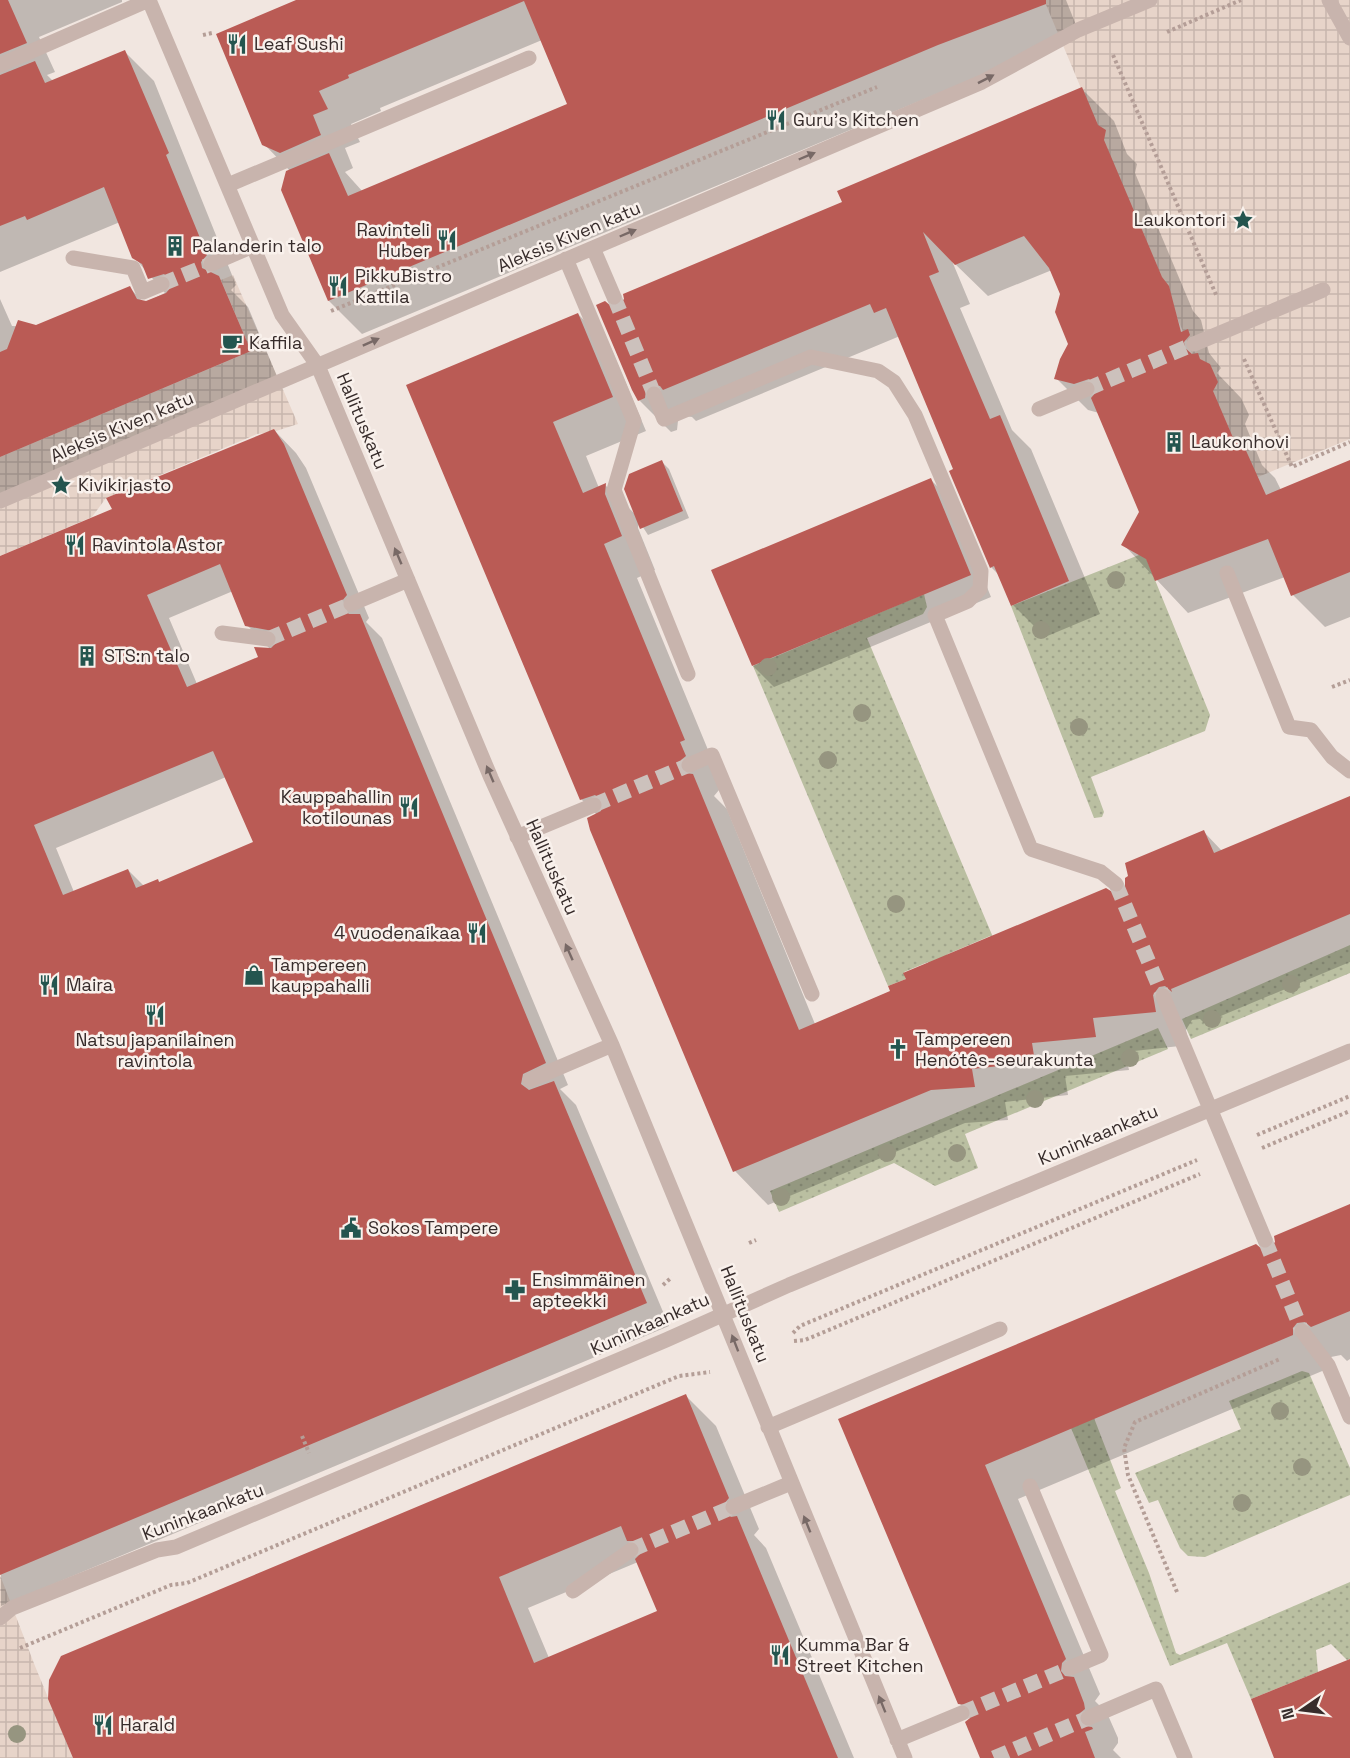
<svg xmlns="http://www.w3.org/2000/svg" width="1350" height="1758" font-family="'Space Grotesk',sans-serif">
<style>
.grass{fill:url(#grass-dots)}
.plaza{fill:url(#plaza-grid)}
.shadow{fill:#0003;fill-rule:evenodd}
.building{fill:#ba5b55;fill-rule:evenodd}
.lines{fill:none;stroke-linecap:round;stroke-linejoin:round}
.minor-tunnel{stroke:#ccc1bc;stroke-width:15;stroke-dasharray:15 8;stroke-linecap:butt}
.path{stroke:#b49e97;stroke-width:4;stroke-dasharray:3 3;stroke-linecap:butt}
.minor{stroke:#c8b4ad;stroke-width:15}
.tree{fill:#969580}
.oneway{fill:#786966}
.labels{text-anchor:middle;stroke-width:5;stroke-linejoin:round;paint-order:stroke}
.poi-label{font-size:18px;fill:#372c2b;stroke:#f9f1ec;text-anchor:start}
.street-label{font-size:18px;fill:#372c2b;stroke:#f9f1ec}
</style>
<defs>
<pattern id="grass-dots" width="8" height="8" patternUnits="userSpaceOnUse" patternTransform="scale(1.5)"><rect width="8" height="8" fill="#babfa1"/><path d="M2 2h.1M6 6h.1" fill="none" stroke="#a0a48b" stroke-width="1.8" stroke-linecap="round"/></pattern>
<pattern id="plaza-grid" width="8" height="8" patternUnits="userSpaceOnUse" patternTransform="scale(1.5)"><rect width="8" height="8" fill="#e7d4c9"/><path d="M0 4h8M4 0v8" fill="none" stroke="#c7b6ad"/></pattern>
</defs>
<rect width="100%" height="100%" fill="#f1e6e0"/>
<!-- grass -->
<path class="grass" d="M1144,553l66,162 -5,16 -114,46 13,35 -2,5 -8,1 -83,-212z
M924,594l3,13 -4,7 -56,24 128,304 -5,-6 -42,18 -18,15 -2,-7 -24,10 2,7 -18,7 -135,-320z
M1350,945v28l-159,66 -9,-20z
M1158,1028l10,21 -203,85 13,34 -43,18 -41,-23 -115,49 -9,-21z
M1302,1371l7,2 41,95v27l-145,62 -17,-1 -8,-8 -22,-48 -9,3 -14,-30 106,-44 -12,-28z
M1094,1418l27,70 -6,3 34,82 27,80 4,2 170,-73v77l-3,1 -16,-16 -15,6 2,22 -67,27 -24,-56 -57,23 -99,-238z"/>
<!-- plaza -->
<path class="plaza" d="M1044,0h306v439l-104,43z
M233,275l65,149 -25,8 -16,2 -151,64 -14,19 -92,39v-99l242,-102 4,-4v-12l-25,-59z
M0,1575l35,91 38,92h-73z"/>
<!-- shadow -->
<path class="shadow" d="M0,0h122v2l-83,35 16,35 -8,3 6,6 72,-29 29,29 82,204 -5,5 17,17 31,74 -279,117v-199l12,27 24,1 94,-39 14,15 21,-10 -31,-36 -14,-35 -120,50z
M300,0h766l10,25 -63,37 -651,272 -33,-33 -47,-112 8,-18 -26,-27zM542,40l27,65 -206,87 -18,-20 8,-4 -8,-20 15,-6 -9,-18 30,-13 -1,-3z
M1082,89l32,32 13,33 10,10 -2,9 58,138 8,9 8,33 12,15 -4,5 24,25 8,17 -4,9 17,41 13,13 6,12 69,-29v156l-25,10 -32,-32 -8,-18 -97,36 -65,-69 17,-32 -41,-99 -11,-3 -32,-32 14,-34 -8,-50 -10,-24 -64,26 -36,-35 18,43 -10,4 52,122 19,19 69,165 -55,23 -32,-32 -13,-29 -9,-9 -36,-97 -55,-134 -204,85 -4,-4 -8,-1 -6,5 -1,9 -6,2 -32,-32 -27,-92 232,-105z
M578,314l33,34 35,83 -60,25 13,32 6,-3 32,31 25,-54 7,7 20,49 -41,17 -9,-14 -1,7 17,42 -18,8 81,196 1,16 -5,6 13,13 88,215 299,-129 7,-1 83,-62 18,19 128,-54v165l-146,61 -4,-4 -8,1 -6,10 3,15 -64,7 4,18 -64,6 3,19 -63,7 3,18 -43,3 -197,82 -33,-34 -143,-342 5,-14 -16,-16 -173,-413z
M274,430l22,23 10,15 63,150 -3,4 16,16 186,447 -8,4 16,16 93,221 -668,280 -1,-1049 114,-48zM233,591l14,34 24,25 -11,8 -63,26 -28,-66zM226,777l29,66 -95,40 -2,-2 -14,5 -16,-16 -54,22 -18,-44z
M931,480l21,21 39,96 -217,90 -21,-21z
M1350,1206v153l-3,2 -6,-6 -10,2 -4,12 -309,130 82,195 -5,7 12,12 11,25v5l-5,7 8,8h-139l-10,-42 -13,-13 -119,-283 430,-170z
M686,1396l30,30 43,103 -5,6 12,13 88,210h-779zM638,1562l21,50 -110,46 -21,-50z"/>
<!-- building -->
<path class="building" d="M0,0h8l19,43 -27,11z
M296,0h750v4l-108,41 -610,256 -47,-111 5,-19 43,-18 19,43 219,-92 -43,-103 -176,74 1,3 -30,13 9,18 -15,6 8,20 -41,18 -18,-8 -46,-111z
M125,50l44,103 -3,2 41,100 -6,7 1,6 17,8 32,75 -251,106v-105l7,-3 11,-29 18,5 94,-39 7,13 9,2 20,-8 6,-7 -1,-6 -7,-6 -16,5 -6,-15 -10,-6 -28,-71 -77,33 -2,-4 -25,10v-151l35,-14 10,22z
M1082,87l16,38 8,5 -2,10 58,137 7,9 12,46 7,-3 2,6 -6,7 1,6 7,6 6,-1 2,6 10,5 8,18 -5,9 21,49 9,4 23,51 84,-35v112l-59,24 -23,-57 -113,42 -9,-22 -25,-14 18,-33 -48,-114 6,-7 -1,-6 -7,-6 -15,5 -20,-5 6,-20 8,-15 -13,-32 5,-18 -11,-26 -25,-32 -69,29 -32,-33 16,40 -10,4 61,143 10,-4 69,166 -58,25 -17,-40 -4,2 -41,-97 4,-2 -67,-161 -12,5 -4,-9 -207,86 -3,-4 -9,-1 -5,3 -1,10 -7,3 -6,-11 -36,-85 9,-4 7,6 6,-1 6,-7 -1,-5 219,-92 -5,-11z
M578,313l35,84 -60,25 30,71 23,-10 -1,11 17,42 -18,8 81,196 -5,2 6,14 -5,4 -1,8 4,5 9,1 106,256 91,-39 -2,-5 18,-7 -3,-6 203,-85 8,5h6l5,-7v-8l3,-2 -3,-13 79,-33 10,23 136,-57v118l-179,75 1,3 -7,-6 -6,1 -6,8 3,17 -63,6 3,19 -64,6 3,19 -63,7 3,18 -44,3 -198,82 -143,-342 -3,-12 14,-7 2,-10 -8,-6 -15,5 -174,-415z
M274,429l10,15 63,151 -6,7 1,6 7,6h11l186,449 -23,11 -2,10 8,6 25,-9 93,222 -647,272v-1019l112,-47 -6,-11zM220,564l25,62 28,5 5,10 -7,7 -17,-1 4,10 -71,30 -40,-92zM213,751l40,91 -94,40 -1,-3 -22,9 -8,-19 -65,26 -29,-70z
M662,460l21,51 -43,18 -16,-40 5,-15z
M931,478l40,97 -219,91 -41,-96z
M1350,1204v107l-39,16 -6,-5 -8,1 -4,5v7l-308,130 81,194 -4,4 -1,8 4,5 9,1 10,26 1,6 -5,4 -1,8 4,5 9,1 1,2 -8,3 10,26h-115l-15,-36 5,-4 1,-8 -4,-5 -9,-1 -120,-285 418,-175 7,6 6,-1 6,-7 -1,-6z
M686,1394l43,104 -6,7 1,6 7,6 6,-1 101,242h-765l-25,-59 1,-19 12,-24zM621,1526l6,15h8l4,4 1,9 -5,5 22,52 -123,52 -35,-86z
M1350,1659v99h-76l-23,-59z"/>
<g class="lines">
<!-- minor-tunnel -->
<path class="minor-tunnel" d="M162,284l49,-20
M614,297l40,97
M1087,389l107,-45
M268,639l83,-35
M594,805l95,-40
M1116,884l47,112
M1265,1240l37,91
M631,1550l102,-43
M962,1713l108,-45
M994,1758l94,-40"/>
<!-- path -->
<path class="path" d="M1167,32l74,-32
M203,35l9,-2
M1113,55l104,242
M331,311l546,-224
M1244,359l48,108 58,-25
M1332,687l18,-7
M1257,1135l93,-39
M1262,1148l88,-37
M749,1243l7,-3
M663,1285l9,-8
M793,1333l7,-7 397,-166
M794,1341l11,-1 395,-166
M302,1436l7,17
M1177,1592l-49,-117 -4,-27 11,-26 145,-63
M20,1648l151,-63 16,-2 492,-207 31,-4"/>
<!-- minor -->
<path class="minor" d="M149,0l133,315 36,51 173,412 121,267 293,713
M1329,0l21,38
M0,65l149,-65
M228,185l301,-127
M593,248l21,49
M73,258l60,10 10,24 19,-8
M566,259l68,162 -20,69 74,184
M211,264l42,-18
M1194,344l129,-54
M654,394l10,25 147,-62 67,14 16,11 21,33 66,156 -1,18 -12,12 -33,14 96,234 70,23 15,12
M1039,409l48,-20
M0,501l982,-419 96,-52 72,-30
M1227,573l62,154 22,3 21,27 18,14
M351,604l57,-24
M222,633l46,6
M689,765l23,-10 100,239
M517,837l77,-32
M1163,996l102,244
M530,1080l82,-35
M1302,1331l26,34 22,52
M768,1427l232,-98
M1030,1486l71,169 -31,13
M733,1507l58,-24
M573,1591l58,-41
M0,1618l12,-10 145,-58 19,-3 490,-207 123,-55 561,-234
M1088,1718l68,-29 29,69
M897,1740l65,-27"/>
</g>
<!-- trees -->
<g class="tree">
<circle cx="1116" cy="580" r="9"/>
<circle cx="1041" cy="630" r="9"/>
<circle cx="768" cy="667" r="9"/>
<circle cx="862" cy="713" r="9"/>
<circle cx="1079" cy="727" r="9"/>
<circle cx="828" cy="760" r="9"/>
<circle cx="896" cy="904" r="9"/>
<circle cx="1291" cy="984" r="9"/>
<circle cx="1212" cy="1019" r="9"/>
<circle cx="1130" cy="1058" r="9"/>
<circle cx="1035" cy="1099" r="9"/>
<circle cx="887" cy="1153" r="9"/>
<circle cx="957" cy="1153" r="9"/>
<circle cx="781" cy="1197" r="9"/>
<circle cx="1280" cy="1411" r="9"/>
<circle cx="1302" cy="1467" r="9"/>
<circle cx="1242" cy="1503" r="9"/>
<circle cx="17" cy="1734" r="9"/>
</g>
<!-- one-way arrows -->
<defs><path id="oneway-solid" d="M-6-.8H1V-3.2L6.5 0L1 3.2V.8H-6Z" transform="scale(1.5)"/></defs>
<g class="oneway">
<use href="#oneway-solid" transform="translate(986 79) rotate(-27)"/>
<use href="#oneway-solid" transform="translate(807 156) rotate(-23)"/>
<use href="#oneway-solid" transform="translate(628 233) rotate(-23)"/>
<use href="#oneway-solid" transform="translate(371 342) rotate(-24)"/>
<use href="#oneway-solid" transform="translate(398 556) rotate(-113)"/>
<use href="#oneway-solid" transform="translate(490 774) rotate(-113)"/>
<use href="#oneway-solid" transform="translate(569 952) rotate(-114)"/>
<use href="#oneway-solid" transform="translate(735 1343) rotate(-111)"/>
<use href="#oneway-solid" transform="translate(807 1524) rotate(-112)"/>
<use href="#oneway-solid" transform="translate(882 1704) rotate(-112)"/>
</g>
<!-- icons -->
<defs>
<g id="restaurant-bare" transform="scale(1.62)"><path d="M-5-6h1v4h1v-4h1v4h1v-4h1v5L-1.5 .5V6h-2V.5L-5-1ZM5-6V6H3V1.5H1.5Q1.5-4 5-6Z" fill="#24554f" stroke="#f9f1ec" stroke-width="2.5" paint-order="stroke"/></g>
<g id="sight-bare" transform="scale(1.62)"><path d="M0-6L1.8-2.2L6-1.7L2.9 1.2L3.7 5.4L0 3.3L-3.7 5.4L-2.9 1.2L-6-1.7L-1.8-2.2Z" fill="#24554f" stroke="#f9f1ec" stroke-width="2.5" paint-order="stroke"/></g>
<g id="building-bare" transform="scale(1.62)"><path d="M-4-6H4V6H1V3H-1V6H-4ZM-2.5-4.3h1.7v1.8h-1.7ZM.8-4.3h1.7v1.8H.8ZM-2.5-1h1.7V.8h-1.7ZM.8-1h1.7V.8H.8Z" fill="#24554f" stroke="#f9f1ec" stroke-width="2.5" paint-order="stroke"/></g>
<g id="cafe-bare" transform="scale(1.62)"><path d="M-5.5-4.5H6V0H3Q3 3.5 0 3.5H-2.5Q-5.5 3.5-5.5 0ZM3-3.2v2h1.7v-2ZM-6 4.5H4V6H-6Z" fill="#24554f" stroke="#f9f1ec" stroke-width="2.5" paint-order="stroke"/></g>
<g id="shop-bare" transform="scale(1.62)"><path d="M-5-2.5h2.3a2.7 3.5 0 0 1 5.4 0H5L5.5 6h-11ZM-1.5-2.5h3a1.5 2.3 0 0 0-3 0Z" fill="#24554f" stroke="#f9f1ec" stroke-width="2.5" paint-order="stroke"/></g>
<g id="church-bare" transform="scale(1.62)"><path d="M-1.2-6h2.4v3.5h3.3v2.4h-3.3V6h-2.4V-.1h-3.3v-2.4h3.3Z" fill="#24554f" stroke="#f9f1ec" stroke-width="2.5" paint-order="stroke"/></g>
<g id="civic-bare" transform="scale(1.62)"><path d="M-.6-6.5H3V-4.5H.6V-3L4-1V1h2V6H-6V1h2V-1L-.6-3ZM-1.2 2.5V6h2.4V2.5Z" fill="#24554f" stroke="#f9f1ec" stroke-width="2.5" paint-order="stroke"/></g>
<g id="pharmacy-bare" transform="scale(1.62)"><path d="M-2-6h4v4h4v4h-4v4h-4v-4h-4v-4h4Z" fill="#24554f" stroke="#f9f1ec" stroke-width="2.5" paint-order="stroke"/></g>
</defs>
<g fill-rule="evenodd">
<use href="#restaurant-bare" x="237" y="44"/>
<use href="#restaurant-bare" x="776" y="120"/>
<use href="#sight-bare" x="1243" y="220"/>
<use href="#restaurant-bare" x="447" y="240"/>
<use href="#building-bare" x="175" y="246"/>
<use href="#restaurant-bare" x="338" y="286"/>
<use href="#cafe-bare" x="232" y="343"/>
<use href="#building-bare" x="1174" y="442"/>
<use href="#sight-bare" x="61" y="485"/>
<use href="#restaurant-bare" x="75" y="545"/>
<use href="#building-bare" x="87" y="656"/>
<use href="#restaurant-bare" x="409" y="807"/>
<use href="#restaurant-bare" x="477" y="933"/>
<use href="#shop-bare" x="254" y="975"/>
<use href="#restaurant-bare" x="49" y="985"/>
<use href="#restaurant-bare" x="155" y="1015"/>
<use href="#church-bare" x="898" y="1049"/>
<use href="#civic-bare" x="351" y="1228"/>
<use href="#pharmacy-bare" x="515" y="1290"/>
<use href="#restaurant-bare" x="780" y="1655"/>
<use href="#restaurant-bare" x="103" y="1725"/>
</g>
<g class="labels">
<!-- poi labels -->
<g class="poi-label">
<text x="254" y="50">Leaf Sushi</text>
<text x="793" y="126">Guru's Kitchen</text>
<text x="1226" y="226" text-anchor="end">Laukontori</text>
<text x="430" y="236" text-anchor="end">Ravinteli<tspan x="430" dy="21">Huber</tspan></text>
<text x="192" y="252">Palanderin talo</text>
<text x="355" y="282">PikkuBistro<tspan x="355" dy="21">Kattila</tspan></text>
<text x="249" y="349">Kaffila</text>
<text x="1191" y="448">Laukonhovi</text>
<text x="78" y="491">Kivikirjasto</text>
<text x="92" y="551">Ravintola Astor</text>
<text x="104" y="662">STS:n talo</text>
<text x="392" y="803" text-anchor="end">Kauppahallin<tspan x="392" dy="21">kotilounas</tspan></text>
<text x="460" y="939" text-anchor="end">4 vuodenaikaa</text>
<text x="271" y="971">Tampereen<tspan x="271" dy="21">kauppahalli</tspan></text>
<text x="66" y="991">Maira</text>
<text x="915" y="1045">Tampereen<tspan x="915" dy="21">Henótês-seurakunta</tspan></text>
<text x="155" y="1046" text-anchor="middle">Natsu japanilainen<tspan x="155" dy="21">ravintola</tspan></text>
<text x="368" y="1234">Sokos Tampere</text>
<text x="532" y="1286">Ensimmäinen<tspan x="532" dy="21">apteekki</tspan></text>
<text x="797" y="1651">Kumma Bar &amp;<tspan x="797" dy="21">Street Kitchen</tspan></text>
<text x="120" y="1731">Harald</text>
</g>
<!-- street labels -->
<g class="street-label">
<text transform="translate(569 237) rotate(-23)" y="6">Aleksis Kiven katu</text>
<text transform="translate(362 421) rotate(67)" y="6">Hallituskatu</text>
<text transform="translate(122 427) rotate(-23)" y="6">Aleksis Kiven katu</text>
<text transform="translate(552 867) rotate(66)" y="6">Hallituskatu</text>
<text transform="translate(1098 1135) rotate(-23)" y="6">Kuninkaankatu</text>
<text transform="translate(745 1314) rotate(68)" y="6">Hallituskatu</text>
<text transform="translate(650 1324) rotate(-24)" y="6">Kuninkaankatu</text>
<text transform="translate(203 1512) rotate(-21)" y="6">Kuninkaankatu</text>
</g>
</g>
<!-- north arrow -->
<g transform="translate(1302 1710) rotate(256)" stroke="#f9f1ec" stroke-width="4.5" paint-order="stroke">
<path d="M0-4.5L10 22L0 15L-10 22Z" fill="#372c2b"/>
<text y="-9" font-size="16" font-weight="bold" text-anchor="middle" fill="#372c2b">N</text>
</g>
</svg>
